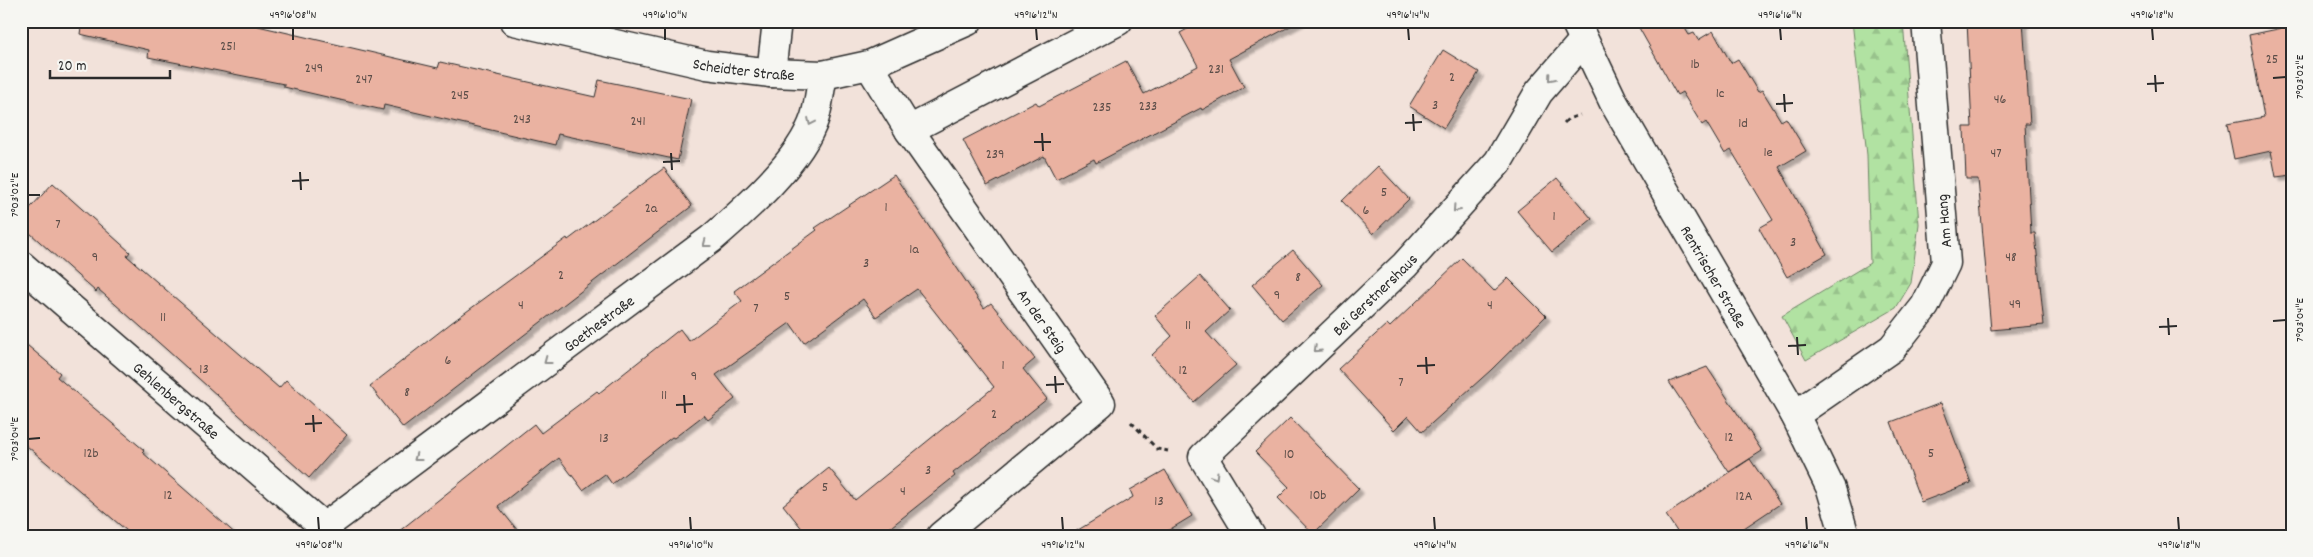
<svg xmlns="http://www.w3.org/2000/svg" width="2313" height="557" font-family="Dekko,sans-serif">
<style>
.forest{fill:url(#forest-firs);stroke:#6e8666}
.building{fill:#eab2a1;stroke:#2b2b2b;filter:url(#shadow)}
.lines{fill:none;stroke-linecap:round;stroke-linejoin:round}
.minor-casing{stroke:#2b2b2b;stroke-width:31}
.tertiary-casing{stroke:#2b2b2b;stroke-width:31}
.path{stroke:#2b2b2b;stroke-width:3;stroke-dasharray:5 4;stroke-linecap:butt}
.minor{stroke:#f6f6f2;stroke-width:28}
.tertiary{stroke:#f6f6f2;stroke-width:28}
.oneway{stroke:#90908e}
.ticks{fill:none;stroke:#2b2b2b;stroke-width:2}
.labels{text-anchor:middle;stroke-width:5;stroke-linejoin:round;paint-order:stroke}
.number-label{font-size:14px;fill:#5b4d48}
.street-label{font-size:16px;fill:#2b2b2b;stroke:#f6f6f2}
.neatline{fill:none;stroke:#2b2b2b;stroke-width:2}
.ticks-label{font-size:12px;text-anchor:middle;fill:#2b2b2b}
</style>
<defs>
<pattern id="forest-firs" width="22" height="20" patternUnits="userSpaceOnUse" patternTransform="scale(1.25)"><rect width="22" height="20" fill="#b1e2a2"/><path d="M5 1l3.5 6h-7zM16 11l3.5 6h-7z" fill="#98c28c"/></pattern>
<filter id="shadow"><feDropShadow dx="4.5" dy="4.5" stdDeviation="1" flood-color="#0004"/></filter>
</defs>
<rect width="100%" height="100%" fill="#f2e2da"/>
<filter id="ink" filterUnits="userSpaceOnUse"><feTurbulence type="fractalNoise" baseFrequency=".02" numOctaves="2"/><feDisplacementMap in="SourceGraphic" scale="10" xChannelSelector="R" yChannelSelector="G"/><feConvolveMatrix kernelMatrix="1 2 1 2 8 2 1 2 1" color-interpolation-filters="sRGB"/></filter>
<g filter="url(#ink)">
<!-- forest -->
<path class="forest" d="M1852,21h51l16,203 -8,59 -15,25 -90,52 -24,-44 88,-53 -3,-108z"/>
<!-- building -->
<path class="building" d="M82,21h177l-1,5 180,42 2,-6 155,35 4,-17 92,19 -13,61 -120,-26 -3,11 -171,-40 -1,5 -99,-23v-3l-136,-27 1,-7 -69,-16z
M1202,21h98l-71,38 15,28 -42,23 -1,-2 -105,55 -2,-4 -38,20 -12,-23 -57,30 -24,-46 73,-38 3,4 87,-45 18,33 54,-28 -18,-33z
M1967,21h56l7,103h-5l6,109h4l9,92 -53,5 -13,-151h-12l-2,-52h8z
M1681,22l8,13 5,-2 4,7 15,-9 18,32 7,-4 20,33 4,-2 19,31 5,-3 20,33 -27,16 48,87 -40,23 -28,-49 14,-8 -42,-70 -6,4 -19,-32 -4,3 -20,-33 -5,3 -39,-69z
M2292,26v149l-16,2 -5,-26 -37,8 -7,-35 37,-7 -15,-82z
M1443,50l36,22 -35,56 -35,-22z
M1378,166l31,33 -36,35 -31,-33z
M664,168l28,38 -289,222 -33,-42 81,-63 116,-85 1,2z
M894,175l90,133 7,-5 44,56 -12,10 24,30 -94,74 2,3 -73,58 2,2h-76l-25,-31 46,-37 26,32 139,-113 -77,-98 -41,28 -13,-18 -59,44 -14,-20 -74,52 19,24 -27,21 -4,-5 -30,23 -2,-1 -60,47 -7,-10 -22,16 -24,-32 -61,48 24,30h-129l141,-112 7,9 56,-42 2,2 81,-64 9,12 53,-40 -8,-10 83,-61 -2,-2z
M1557,178l35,41 -40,33 -35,-41z
M53,183l77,69 -3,4 152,132 7,-8 61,55 -38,43 -142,-128 -69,-61 -2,3 -75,-67v-7z
M1293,250l30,35 -41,35 -30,-35z
M1462,258l32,33 14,-13 38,38 -55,54 -69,62 -14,-16 -14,14 -56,-61 49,-45 3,3z
M1200,276l30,34 -24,22 30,33 -42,37 -42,-47 20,-19 -17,-20z
M21,340l39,33 -3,4 87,73 -2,2 96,84h-105l-112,-95z
M1707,367l55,84 -33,21 -60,-90z
M1941,403l30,80 -50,19 -30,-80z
M1290,418l69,71 -46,45 -35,-36 11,-11 -34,-35z
M1750,459l30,45 -48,32h-52l-14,-21z
M1165,470l27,46 -33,20h-91l65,-39 -3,-7z"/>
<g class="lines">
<!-- minor casing -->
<g class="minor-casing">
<g id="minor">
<path id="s1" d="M869,65l40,65 192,273 -160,133"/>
<path d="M771,73l6,-52"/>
<path d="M909,130l209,-109"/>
<path id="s2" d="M21,265l303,262 6,9"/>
<path d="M1795,415l97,-67 33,-42 21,-43 -20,-242"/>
<path id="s3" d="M324,527l387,-288c34,-29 90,-78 104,-122 4,-14 5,-28 8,-42"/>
<path id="s4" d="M1251,536l-48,-79 202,-192 93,-103 41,-70 44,-51"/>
</g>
</g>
<!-- tertiary casing -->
<g class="tertiary-casing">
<g id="tertiary">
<path id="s5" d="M514,21l193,44 64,8 52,2 46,-10 99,-44"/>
<path id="s6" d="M1575,21l39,82 181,312 36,74 14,47"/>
</g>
</g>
<!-- path -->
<path class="path" d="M1564,123l4,-4 12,-4
M1131,422l26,27 11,2"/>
<!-- minor -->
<use href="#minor" class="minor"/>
<!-- tertiary -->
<use href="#tertiary" class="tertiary"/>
</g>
<!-- one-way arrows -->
<defs><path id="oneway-chevron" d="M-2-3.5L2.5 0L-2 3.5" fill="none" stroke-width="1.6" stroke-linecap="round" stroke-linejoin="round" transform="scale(1.25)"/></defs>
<g class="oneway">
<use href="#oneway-chevron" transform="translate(1551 78) rotate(131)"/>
<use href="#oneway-chevron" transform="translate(811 122) rotate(115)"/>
<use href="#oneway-chevron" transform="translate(1456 209) rotate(132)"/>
<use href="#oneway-chevron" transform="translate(706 244) rotate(143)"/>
<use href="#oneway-chevron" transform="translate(1317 349) rotate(136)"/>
<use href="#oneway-chevron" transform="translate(547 361) rotate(143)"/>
<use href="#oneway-chevron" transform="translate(417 458) rotate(143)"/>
<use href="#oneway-chevron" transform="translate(1215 476) rotate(59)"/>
</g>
</g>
<!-- ticks -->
<path class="ticks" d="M293,28v12M665,28v12M1036,28l1,12M1408,28l1,12M1780,28l1,12M2152,28l1,12M2155,75l1,17M2273,78l13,-1M2147,84l17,-1M1784,94l1,18M1776,104l17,-1M1413,114l1,17M1405,123l17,-1M1042,133l1,18M1034,142h17M671,153l1,17M663,162l17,-1M300,172l1,18M292,181l17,-1M28,195h12M2168,318l1,17M2273,321l13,-1M2159,327l18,-1M1797,337l1,18M1788,346l18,-1M1426,357l1,17M1417,366l18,-1M1055,376l1,17M1046,385l18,-1M684,395l1,18M676,405l17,-1M313,415l1,17M305,424l17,-1M28,439l12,-1M318,517l1,13M690,517l1,13M1062,517l1,13M1434,517l1,13M1806,517l1,13M2178,517l1,13"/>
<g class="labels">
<!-- number labels -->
<g class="number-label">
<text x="228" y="50">251</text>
<text x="2272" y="63">25</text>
<text x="1695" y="68">1b</text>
<text x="314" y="72">249</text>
<text x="1216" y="73">231</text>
<text x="1452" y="81">2</text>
<text x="364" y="83">247</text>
<text x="1720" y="97">1c</text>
<text x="460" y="99">245</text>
<text x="2000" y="103">46</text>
<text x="1435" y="109">3</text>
<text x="1148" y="110">233</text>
<text x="1102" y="111">235</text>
<text x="522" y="123">243</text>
<text x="638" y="125">241</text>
<text x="1743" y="127">1d</text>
<text x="1768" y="156">1e</text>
<text x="1996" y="157">47</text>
<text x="995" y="158">239</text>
<text x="1384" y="196">5</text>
<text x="886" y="211">1</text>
<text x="651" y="212">2a</text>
<text x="1366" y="214">6</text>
<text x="1554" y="220">1</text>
<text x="58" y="228">7</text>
<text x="1793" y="246">3</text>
<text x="914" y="253">1a</text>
<text x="95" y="261">9</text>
<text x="2011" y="261">48</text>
<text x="866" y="267">3</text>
<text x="561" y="279">2</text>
<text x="1298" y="281">8</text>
<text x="1277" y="299">9</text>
<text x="787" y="300">5</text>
<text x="2015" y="308">49</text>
<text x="521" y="309">4</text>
<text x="1490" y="309">4</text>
<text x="756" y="312">7</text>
<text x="163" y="321">11</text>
<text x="1188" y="329">11</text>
<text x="448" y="364">6</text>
<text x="1003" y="369">1</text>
<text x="204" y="373">13</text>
<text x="1183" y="374">12</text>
<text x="694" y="380">9</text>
<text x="1401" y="386">7</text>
<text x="407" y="396">8</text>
<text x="664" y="399">11</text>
<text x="994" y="418">2</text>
<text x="1729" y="441">12</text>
<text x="604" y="442">13</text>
<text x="91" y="457">12b</text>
<text x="1931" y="457">5</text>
<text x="1289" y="458">10</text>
<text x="928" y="474">3</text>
<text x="825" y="491">5</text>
<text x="903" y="495">4</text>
<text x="168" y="499">12</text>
<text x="1318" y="499">10b</text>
<text x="1744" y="500">12A</text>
<text x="1159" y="505">13</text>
</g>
<!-- street labels -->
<g class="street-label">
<text dy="6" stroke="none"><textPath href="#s5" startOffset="235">Scheidter Straße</textPath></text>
<text transform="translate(1943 221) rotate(-95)" y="6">Am Hang</text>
<text dy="6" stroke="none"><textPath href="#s6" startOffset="291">Rentrischer Straße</textPath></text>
<text dy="6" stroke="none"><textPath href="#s4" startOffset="329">Bei Gerstnershaus</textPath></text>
<text dy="6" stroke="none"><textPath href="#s1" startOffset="309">An der Steig</textPath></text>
<text dy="6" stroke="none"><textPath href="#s3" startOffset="342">Goethestraße</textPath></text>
<text dy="6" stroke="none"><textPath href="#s2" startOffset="206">Gehlenbergstraße</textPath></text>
</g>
</g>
<!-- margin -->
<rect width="2313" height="557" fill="none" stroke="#f6f6f2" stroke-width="55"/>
<!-- scale -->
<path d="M50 70v8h120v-8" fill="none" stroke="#2b2b2b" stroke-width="2.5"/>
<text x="58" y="70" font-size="15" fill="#2b2b2b" stroke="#f6f6f2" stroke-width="4" paint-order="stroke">20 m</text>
<rect x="28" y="28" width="2258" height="502" class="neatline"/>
<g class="ticks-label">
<text x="293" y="18">49°16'08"N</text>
<text x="665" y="18">49°16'10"N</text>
<text x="1036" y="18">49°16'12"N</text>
<text x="1408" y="18">49°16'14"N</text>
<text x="1780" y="18">49°16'16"N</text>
<text x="2152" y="18">49°16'18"N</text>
<text transform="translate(2299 77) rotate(-90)" y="4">7°03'02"E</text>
<text transform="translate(14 195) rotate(-90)" y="4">7°03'02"E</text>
<text transform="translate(2299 320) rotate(-90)" y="4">7°03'04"E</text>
<text transform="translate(14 439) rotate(-90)" y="4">7°03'04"E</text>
<text x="319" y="548">49°16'08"N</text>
<text x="691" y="548">49°16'10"N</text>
<text x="1063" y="548">49°16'12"N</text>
<text x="1435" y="548">49°16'14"N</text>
<text x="1807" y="548">49°16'16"N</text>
<text x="2179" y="548">49°16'18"N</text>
</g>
</svg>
